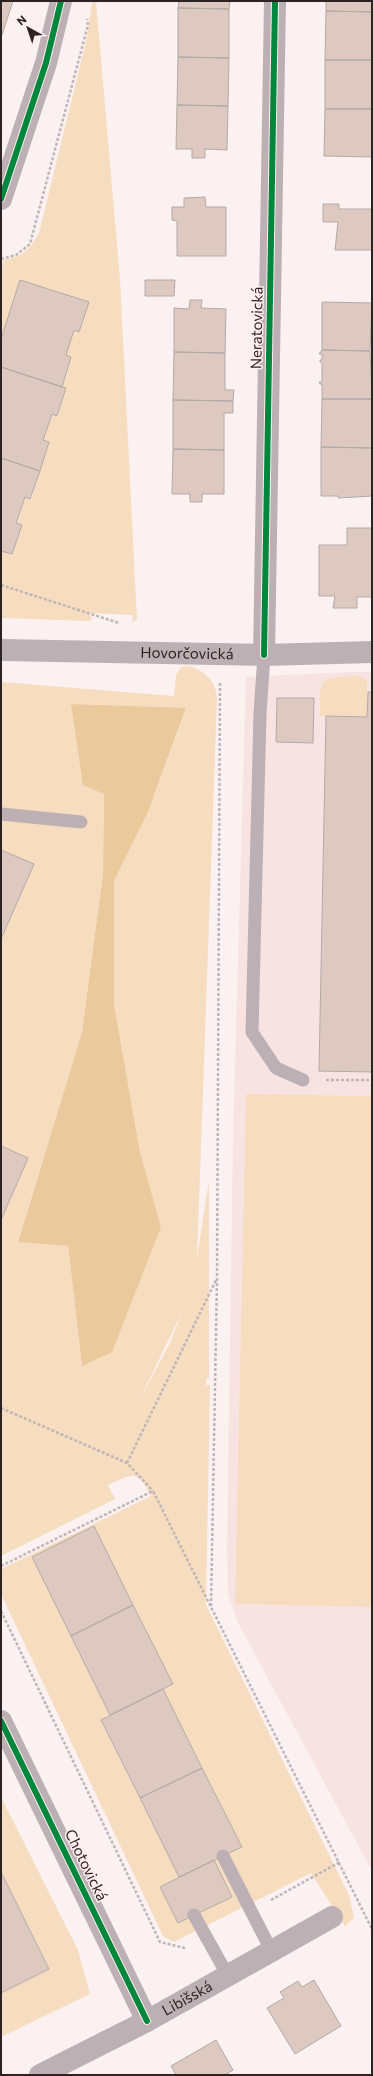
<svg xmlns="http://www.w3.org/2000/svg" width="373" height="2076" font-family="Commissioner,sans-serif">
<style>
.built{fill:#f8e3e3}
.green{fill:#f6ddc0;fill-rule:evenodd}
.forest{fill:#eac99c}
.building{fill:#dec9c1;stroke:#b2aaa7}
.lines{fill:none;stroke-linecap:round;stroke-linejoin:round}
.path{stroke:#c0b5b7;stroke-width:2.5;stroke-dasharray:3 2;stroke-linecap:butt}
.service{stroke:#bcb0b5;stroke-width:13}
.minor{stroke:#bcb0b5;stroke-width:22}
.cycleway-casing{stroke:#ffeded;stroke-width:8}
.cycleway{stroke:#00873e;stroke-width:6}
.labels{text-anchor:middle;stroke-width:3;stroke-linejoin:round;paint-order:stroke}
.street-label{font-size:15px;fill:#2e2323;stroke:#ffeded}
</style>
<rect width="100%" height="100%" fill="#fbf1f1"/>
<!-- built -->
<path class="built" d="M347,672h25v1199l-135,-250 -9,-28 -1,-44 6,-411 13,-461z"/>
<!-- green -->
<path class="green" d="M92,1h4l24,278 17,341 -5,2 1,-7 -44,-2 3,6 -3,2 -88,-3v-67l11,3 10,-29 -6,-2 9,-26 6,2 18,-57 -6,-2 9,-26 6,2 8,-28 -4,-1 9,-30 -5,-2 8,-25 5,2 10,-30 -69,-22 -19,59v-69l3,-10c20,-4 25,-10 35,-27l48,-196z
M189,666c15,4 28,16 28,33l-20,560 12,-79v198l-3,1v6h4l-4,220 143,290 5,23 -9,8 -34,-53 -137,69 -11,-6 -162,-342v-25l150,-73c-14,-28 -18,-22 -43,-11l7,14 -114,57v-336l27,-62 -27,-12v-207l33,-75 -33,-14v-168l173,14 2,-21 5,-8zM71,704l115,5 -38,103 -34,69v123l26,148 21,75 -79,139 -14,-120 -50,-5 64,-209 21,-159 1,-79zM181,1314l-11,29 -31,58zM94,1526l79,158 -10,5 79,158 -28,13 18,37 -54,26 -17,-36 18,-10 -78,-157 9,-5 -78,-158z
M359,676l8,4v37l-47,-1c-1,-40 0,-38 39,-40z
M246,1094l126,2v511l-137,-3z
M1,1797l77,153 12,44 -89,43v-44l48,-25 -48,-96z"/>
<!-- forest -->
<path class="forest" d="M71,704l115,4 -38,104 -34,69v123l26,148 21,75 -49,125 -30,14 -14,-120 -50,-4 64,-210 21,-159 1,-79 -21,-9z"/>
<!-- building -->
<path class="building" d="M1,1h12l-12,37z
M179,1h51l-1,8 -51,-1z
M326,1h46v11l-46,-1z
M178,8l51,1v49l-51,-1z
M326,11l46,1v48h-47z
M178,57l51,1 -1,48 -51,-1z
M325,60h47v49h-47z
M177,105l51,1 -1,44 -22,-1v9h-13v-9h-16z
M325,109h47v48l-48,-1z
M205,197l1,10h20v49h-49v-35l-5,-1v-13h12v-9z
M323,204h16v5h33v41h-37l3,-28h-15z
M20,280l69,22 -10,30 -5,-2 -8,25 5,2 -9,30 -61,-20v-28z
M145,280h30l-1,16h-29z
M190,300h12l-1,8 25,1 -1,44 -51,-1v-44l15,1z
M322,302l50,1 -2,48 -48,-1z
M322,350l48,1 2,48h-50v-15h-2l-1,-2h3v-19l-2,-1v-2h2v-6h-3z
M174,352l51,1v37h9l-1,11 -60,-1z
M1,367l65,21 -9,28 -5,-2 -9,26 6,2 -9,29 -39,-13z
M322,399h50v49l-51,-1z
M173,400l60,1v12h-9v37l-51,-1z
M321,447l51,1v48l-34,2v-2h-17z
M173,449l51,1v44h-22v8h-12v-8h-18z
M1,458l39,13 -10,28 -5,-2 -9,26 6,2 -10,29 -11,-3z
M347,528h25v69h-15v11h-24l2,-12h-16v-51h28z
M368,692h4v380l-53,-1 7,-355 41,1z
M277,698h37l-1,45 -37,-1z
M1,850l33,14 -33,75z
M1,1146l27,12 -27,62z
M94,1526l39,79 -62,31 -39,-79z
M133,1605l40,79 -63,31 -39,-79z
M163,1689l39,79 -62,30 -39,-78z
M202,1768l40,79 -63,30 -39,-79z
M214,1860l18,37 -54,26 -18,-36z
M1,1872l48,97 -48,24z
M314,1980l27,46 -46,28 -28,-46 17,-10 -4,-6 18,-11 4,6z
M216,2040l17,30 -8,5h-49l-5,-9z"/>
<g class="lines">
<!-- path -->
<path class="path" d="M1,259l15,-4 14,-11 58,-219 -1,-6
M1,585l118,38
M326,1080h46
M1,1408l126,55 26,28
M127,1463l90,-185
M1,1566l152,-75 219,438
M211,1606l6,-328 3,-596
M1,1611l159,331 25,6
M271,1900l69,-38"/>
<!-- service -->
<path class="service" d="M264,655l-4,59 -8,318 24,36 27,12
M1,814l80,8
M223,1856l49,96
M194,1915l34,61"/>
<!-- minor -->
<g class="minor">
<path d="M1,199l45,-136 15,-62"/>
<path id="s1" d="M1,650l263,5 108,-3"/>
<path d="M264,655l11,-654"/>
<path d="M1,1721l146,300"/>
<path id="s2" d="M40,2075l107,-54 185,-104"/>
</g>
<!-- cycleway casing -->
<g class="cycleway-casing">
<path id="cycleway" d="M1,199l45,-136 15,-62
M264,655l11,-654
M1,1721l146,300"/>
</g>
<!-- cycleway -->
<use href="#cycleway" class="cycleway"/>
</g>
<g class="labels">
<!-- street labels -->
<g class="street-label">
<text transform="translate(257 328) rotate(-89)" y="5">Neratovická</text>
<text dy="5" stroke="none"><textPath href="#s1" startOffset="186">Hovorčovická</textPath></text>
<text transform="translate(86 1865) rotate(64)" y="5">Chotovická</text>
<text dy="5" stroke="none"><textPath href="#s2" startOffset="166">Libišská</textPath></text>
</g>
</g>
<!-- border -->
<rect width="373" height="2076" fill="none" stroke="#2e2323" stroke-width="4"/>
<!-- north arrow -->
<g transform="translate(28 28) rotate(320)" stroke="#ffeded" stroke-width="3" paint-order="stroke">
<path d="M0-3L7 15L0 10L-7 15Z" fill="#2e2323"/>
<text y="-6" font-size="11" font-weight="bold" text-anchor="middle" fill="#2e2323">N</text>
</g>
</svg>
